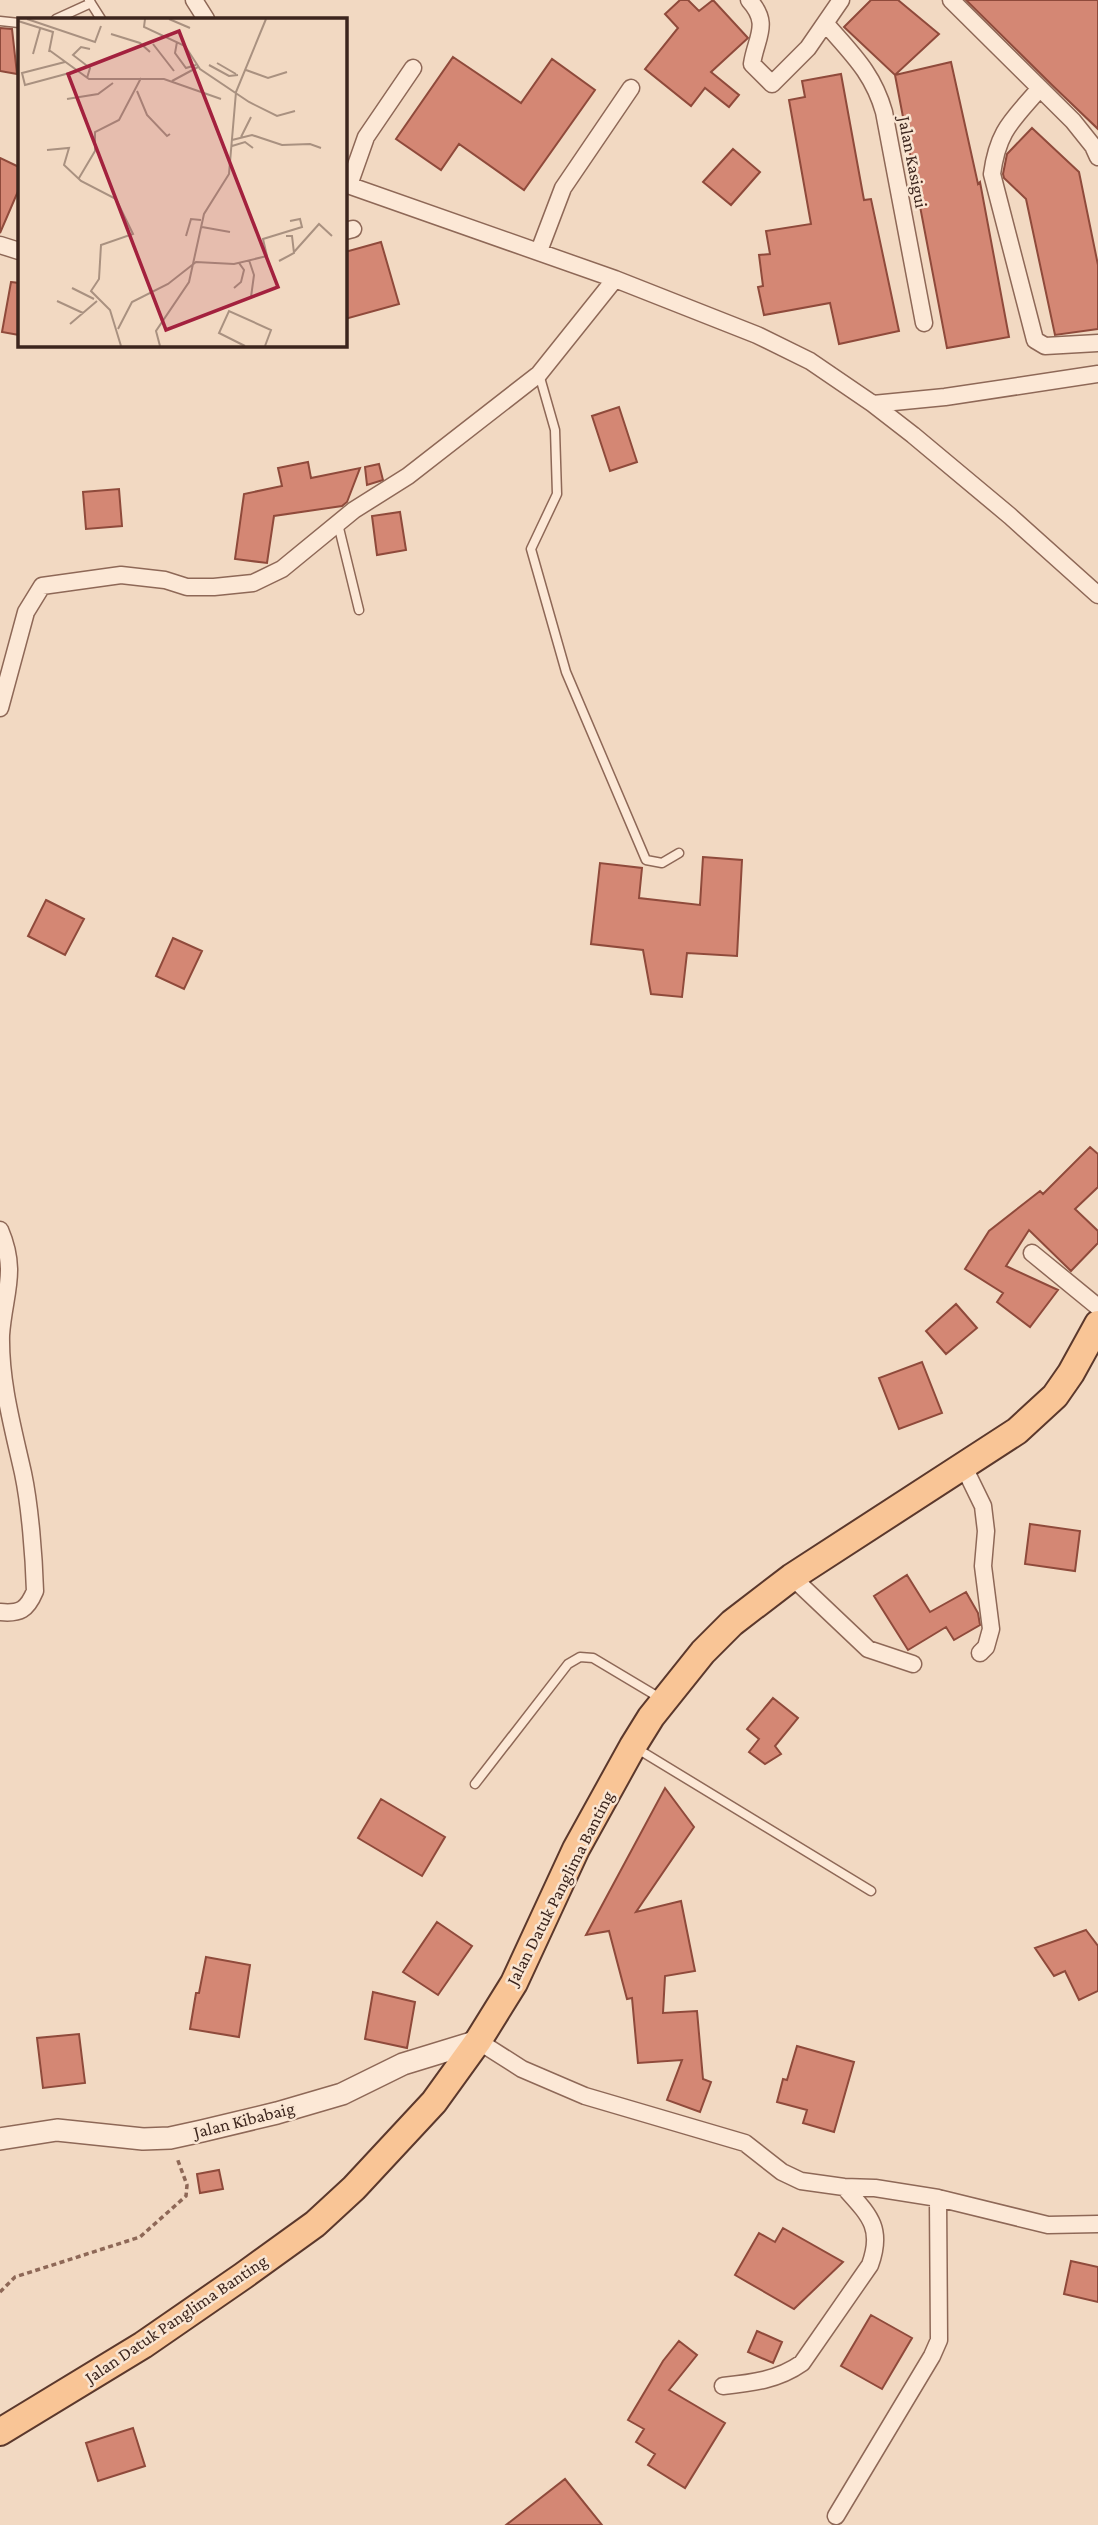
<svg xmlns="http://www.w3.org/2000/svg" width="1098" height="2525" font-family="'Crimson Pro',serif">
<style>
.building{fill:#d48774;stroke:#8f4a3b;stroke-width:2}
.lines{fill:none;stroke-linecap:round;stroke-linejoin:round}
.service-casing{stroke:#8e6857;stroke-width:11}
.minor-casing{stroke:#8e6857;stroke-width:19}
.tertiary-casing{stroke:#8e6857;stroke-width:24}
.primary-casing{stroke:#5b382c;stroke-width:30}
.path{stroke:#8e6857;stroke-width:3.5;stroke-dasharray:5 3.5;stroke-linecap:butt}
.service{stroke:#fce8d6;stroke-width:8}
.minor{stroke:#fce8d6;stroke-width:16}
.tertiary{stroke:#fce8d6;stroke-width:21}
.primary{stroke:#f9c596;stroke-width:26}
.labels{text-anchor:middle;stroke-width:5;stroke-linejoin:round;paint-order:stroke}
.street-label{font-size:18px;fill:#3c251d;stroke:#f9e5d2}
.inset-road{fill:none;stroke:#a99180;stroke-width:2}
.view{fill:#a3213e;fill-opacity:0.15;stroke:#a3213e;stroke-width:3.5}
.inset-edge{fill:none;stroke:#3c251d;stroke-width:3.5}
</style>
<rect width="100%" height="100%" fill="#f2d9c2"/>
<!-- building -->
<path class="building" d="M680,0h8l11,11 14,-11 35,38 -37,34 28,23 -10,12 -24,-19 -14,18 -46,-37 33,-41 -13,-14z
M871,0h27l41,34 -44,41 -51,-48z
M966,0h132v129l-46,-44z
M0,28l12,1 5,45 -17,-3z
M453,57l68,46 31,-44 43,31 -71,100 -65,-46 -18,26 -45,-31z
M951,62l27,122 2,-2 29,155 -62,11 -52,-273z
M841,74l23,126 7,-1 28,132 -60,13 -9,-41 -66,12 -6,-28 5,-1 -4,-31 11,-1 -4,-23 45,-7 -22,-124 16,-3 -3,-16z
M1032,128l47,44 19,93v64l-43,6 -29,-136 -22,-21 -1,-4 4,-20z
M733,149l27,23 -29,33 -28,-23z
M0,158l19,9v22l-19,44z
M381,242l18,62 -54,15v-67z
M11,282l8,1v52l-17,-3z
M619,407l18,55 -27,9 -18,-55z
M308,462l3,16 49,-10 -13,34 -5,4 -68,10 -7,47 -32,-4 9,-65 38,-8 -4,-18z
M379,464l4,16 -16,5 -2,-18z
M119,489l3,37 -36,3 -3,-37z
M400,512l6,38 -29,5 -5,-39z
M703,857l39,3 -5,96 -50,-3 -5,44 -31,-3 -8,-44 -52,-6 9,-81 42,5 -3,30 61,7z
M46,900l38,19 -19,36 -37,-19z
M173,938l29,13 -18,38 -28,-13z
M1090,1147l8,7v33l-23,22 23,22v12l-27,28 -42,-41 -23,36 52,24 -28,37 -33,-25 6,-9 -38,-24 24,-38 51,-40 3,3z
M956,1304l21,24 -31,26 -20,-23z
M922,1362l20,51 -43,16 -20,-51z
M1030,1524l50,7 -5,40 -50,-7z
M907,1575l23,37 36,-20 12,21 2,12 -26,15 -8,-13 -38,23 -34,-54z
M773,1698l25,20 -23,28 6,8 -16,10 -16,-12 10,-13 -12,-10z
M665,1788l29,39 -58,85 45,-11 14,70 -30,5 -2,37 34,-2 6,68 8,3 -11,30 -33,-12 15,-40 -44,3 -6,-65 -5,1 -18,-68 -23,4z
M381,1799l64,38 -23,39 -64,-38z
M437,1922l35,24 -34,49 -35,-23z
M1086,1930l12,16v45l-19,9 -14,-29 -11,5 -19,-28z
M206,1957l44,8 -11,72 -49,-8 6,-36h3z
M373,1992l42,10 -8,46 -42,-9z
M79,2034l6,49 -42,5 -6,-50z
M797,2046l57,16 -20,70 -31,-9 4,-13 -30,-8 6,-23 4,1z
M219,2170l4,19 -23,4 -3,-19z
M783,2228l60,34 -49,47 -59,-34 24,-42 16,9z
M1071,2261l27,6v35l-34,-8z
M871,2315l41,23 -30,51 -41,-23z
M757,2331l25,11 -9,21 -25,-11z
M679,2341l18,14 -28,35 56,33 -40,65 -37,-23 7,-11 -19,-12 8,-13 -16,-9 35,-59z
M133,2428l12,38 -47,15 -12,-38z
M565,2479l37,46h-96z"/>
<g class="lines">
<!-- service casing -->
<g class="service-casing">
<path id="service" d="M89,0l12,19
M56,19l35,-16
M0,21l19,2
M539,374l16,56 2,64 -26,55 35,123 80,188 16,3 17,-10
M338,524l21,86
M636,1748l235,143
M475,1784l93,-120 12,-7 13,1 67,40"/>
</g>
<!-- minor casing -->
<g class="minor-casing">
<path id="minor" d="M194,0l12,19
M749,0c22,24 7,37 3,64l20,20 36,-36 33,-48
M951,0l122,121 20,25 5,11
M826,24c26,30 47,49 58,88l40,211
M1040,88c-28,33 -42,42 -48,86l43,166 10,6 53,-3
M345,184l270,95 142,56 53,26 63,43 40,31 97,81 88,79
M349,185l17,-48 47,-69
M345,231l8,-2
M0,245l19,6
M539,251l24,-63 68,-100
M873,404l72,-7 153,-23
M0,708l26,-96 16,-26 79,-11 44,5 22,7h27l39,-4 29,-14 72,-59 54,-34 131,-102 76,-95
M0,1230c18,42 4,63 1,105 -1,47 12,93 22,138 7,33 11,84 12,118 -8,19 -15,23 -35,21
M1032,1253l66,54
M963,1465l20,41 3,25 -3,35 8,63 -5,18 -6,6
M792,1577l76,72 45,15
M478,2041l44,28 63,27 160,47 37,29 19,9 43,6 31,1 63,10 110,27 50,-1
M723,2386c29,-3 55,-6 79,-23l68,-98c14,-38 -2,-51 -26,-78
M836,2516l96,-160 7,-16 -1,-142"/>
</g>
<!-- tertiary casing -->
<g class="tertiary-casing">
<path id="tertiary" d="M0,2139l57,-9 86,9 27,-1 32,-7 75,-18 65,-19 61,-30 75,-23"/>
</g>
<!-- primary casing -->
<g class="primary-casing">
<path id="primary" d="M0,2432l143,-87 100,-69 72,-52 39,-36 80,-86 44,-61 36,-58 62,-134 57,-103 18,-29 52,-65 29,-29 60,-46 225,-146 38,-35 16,-23 27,-49"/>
</g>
<!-- path -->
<path class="path" d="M0,2292l15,-15 125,-40 46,-41 1,-11 -10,-27"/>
<!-- service -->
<use href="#service" class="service"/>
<!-- minor -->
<use href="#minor" class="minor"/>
<!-- tertiary -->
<use href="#tertiary" class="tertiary"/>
<!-- primary -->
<use href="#primary" class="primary"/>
</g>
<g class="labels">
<!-- street labels -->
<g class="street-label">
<text transform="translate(913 162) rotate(79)" y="6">Jalan Kasigui</text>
<text transform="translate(560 1888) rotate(-63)" y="6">Jalan Datuk Panglima Banting</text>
<text transform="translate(244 2120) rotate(-14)" y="6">Jalan Kibabaig</text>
<text transform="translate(176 2319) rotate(-34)" y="6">Jalan Datuk Panglima Banting</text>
</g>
</g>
<!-- overview -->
<g transform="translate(18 18)">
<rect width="329" height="329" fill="#f2d9c2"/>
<path class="inset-road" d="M9,1l68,23 6,-16M127,1l-1,8 41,19 15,23 49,33 28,14 18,-5M151,1l21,9M0,3l35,11 -4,20M93,16l29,9 10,9M159,24l-2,11 11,15 10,-3M135,26l21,27M31,32l40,29h75l57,20M15,36l7,-25M47,44l-43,11 3,12 52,-14M199,45l19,11M191,47l20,11 9,-1M228,52l22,8 19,-6M69,60l3,-10 -17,-13 8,-8 9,2M154,63l26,-14M119,73l10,24 20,21 3,-2M49,81l31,-5 15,-11M223,119l10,-20M214,122l20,-5 30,10 28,-1 11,4M214,128l13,-4 8,6M29,132l22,-2 -5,17 17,16 35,18 17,35 -32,11 -2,34 -8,12 19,19 11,36M61,160l16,-27v-19l24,-12 22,-42M184,209l28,5M168,218l5,-17 10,1M276,234l25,-28 13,12M231,242l5,15 -3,22M261,243l15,-8 -2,-17h-6M54,270l22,11M216,270l7,-6 3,-12 -5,-7M39,283l26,12M52,306l27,-23M100,311l14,-27 36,-18 28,-22 38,2 33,-8 -4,-17 39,-12 -2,-8 -10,2M142,328l-4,-15 33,-49 15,-68 25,-40 7,-82 30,-73M227,328l-26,-13 10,-22 42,19 -6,16"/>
<path class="view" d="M161,13l99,256 -112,43 -98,-256z"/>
<rect width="329" height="329" class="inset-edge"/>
</g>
</svg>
